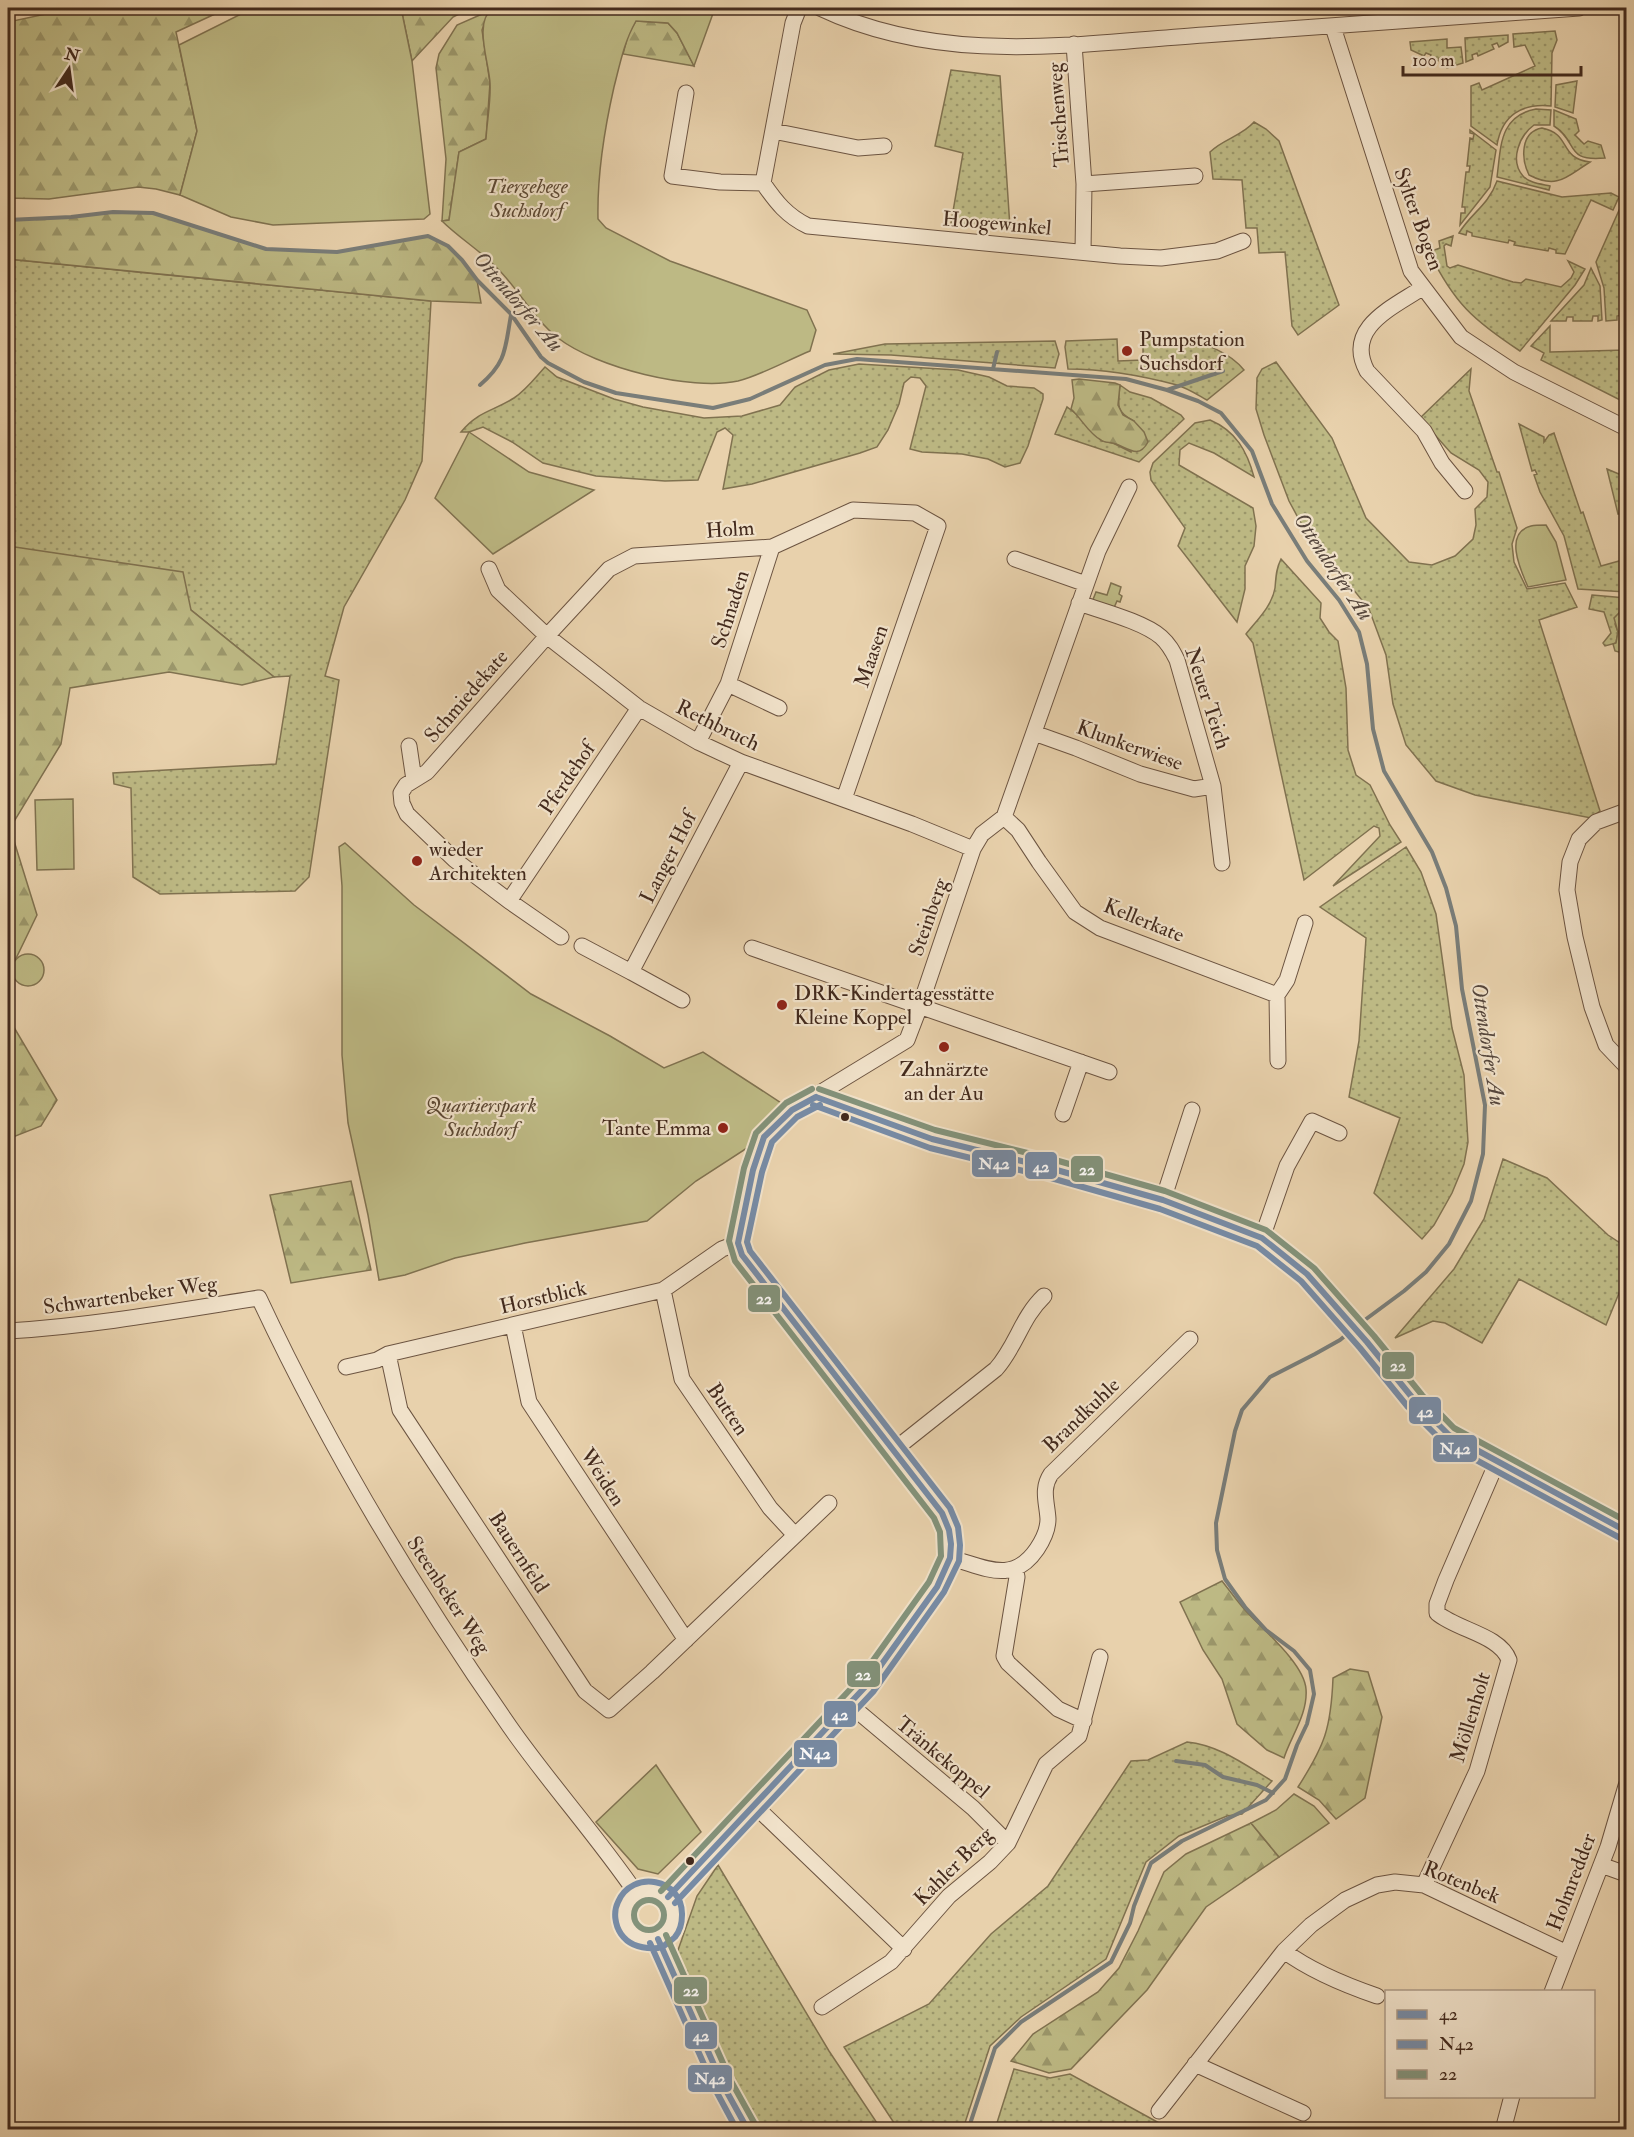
<svg xmlns="http://www.w3.org/2000/svg" width="1634" height="2137" font-family="'IM FELL Double Pica',serif">
<style>
.grass{fill:url(#grass-dots);stroke:#807250;stroke-width:1.5}
.forest{fill:url(#forest-firs);stroke:#807250;stroke-width:1.5}
.green{fill:#bdb984;stroke:#807250;stroke-width:1.5}
.lines{fill:none;stroke-linecap:round;stroke-linejoin:round}
.stream{stroke:#797d79;stroke-width:4}
.street-casing{stroke:#6c5441;stroke-width:17}
.street{stroke:#f0e1c9;stroke-width:15}
.bus-1-casing{stroke:#f0e1c9;stroke-width:10}
.bus-2-casing{stroke:#f0e1c9;stroke-width:10}
.bus-3-casing{stroke:#f0e1c9;stroke-width:10}
.bus-1{stroke:#778ba5;stroke-width:6}
.bus-2{stroke:#778ba5;stroke-width:6}
.bus-3{stroke:#83927a;stroke-width:6}
.poi-dot{fill:#8f2418;stroke:#f0e1c9;stroke-width:2}
.bus-dot{fill:#432a1d;stroke:#f0e1c9;stroke-width:2}
.labels{text-anchor:middle;stroke-width:4.5;stroke-linejoin:round;paint-order:stroke}
.street-label{font-size:21px;fill:#432a1d;stroke:#f0e1c9}
.park-label{font-size:21px;font-style:italic;fill:#5b4732;stroke:#f0e1c9}
.poi-label{font-size:21px;fill:#432a1d;stroke:#f0e1c9;text-anchor:start}
.water-label{font-size:22px;font-style:italic;fill:#55463c;stroke:#f0e1c9}
.line-badge{stroke:#f0e1c9;stroke-width:2}
.badge-label{font-size:16px;text-anchor:middle;font-weight:bold;fill:#fff}
</style>
<defs>
<pattern id="grass-dots" width="8" height="8" patternUnits="userSpaceOnUse" patternTransform="scale(1.5)"><rect width="8" height="8" fill="#bdb984"/><path d="M2 2h.1M6 6h.1" fill="none" stroke="#9b976b" stroke-width="1.8" stroke-linecap="round"/></pattern>
<pattern id="forest-firs" width="22" height="20" patternUnits="userSpaceOnUse" patternTransform="scale(1.5)"><rect width="22" height="20" fill="#bdb984"/><path d="M5 1l3.5 6h-7zM16 11l3.5 6h-7z" fill="#9b976b"/></pattern>
</defs>
<rect width="100%" height="100%" fill="#e8d1ac"/>
<filter id="stains"><feTurbulence type="fractalNoise" baseFrequency=".00333" numOctaves="4"/><feColorMatrix values="0 0 0 0 .2 0 0 0 0 .09 0 0 0 0 .02 0 0 0 .5 -.17"/></filter>
<radialGradient id="worn" r=".72"><stop offset=".6" stop-color="#630" stop-opacity="0"/><stop offset="1" stop-color="#630" stop-opacity=".3"/></radialGradient>
<!-- grass -->
<path class="grass" d="M1555,31l2,9 -5,13 -1,53c-29,-3 -49,9 -54,39l-26,-19v-40l8,-3 3,7 53,-24 -10,-21 -11,2 -1,-13z
M1508,35v7l-9,5 -2,-4 -5,2 2,4 -16,7 -1,-3 -5,2 1,4 -7,3 -1,-24z
M1447,39v9l14,-1 2,16 -16,5 -4,-3 1,-4 -5,-3 -2,5 -7,-4 1,-4 -5,-2 -2,3 -13,-6 -1,-8z
M951,70l49,6 10,152 -59,-5 12,-70 -28,-7z
M1577,81l-4,32 -18,-6 1,-22z
M1536,109l15,1 -1,15h-16c-14,10 -25,35 -11,51 6,7 18,8 27,10l-1,4 -52,-13c4,-30 2,-61 39,-68z
M1554,110l22,9 3,12 -4,4 9,9 4,-3 13,4 4,13c-41,4 -26,-16 -51,-32z
M1254,122l12,7 13,12 60,164 -41,30 -6,-9 -7,-74 -26,1 -2,-25h-11l-4,-48 -29,-1 -3,-27c13,-13 32,-16 44,-30z
M1542,128c30,6 16,30 48,34 -23,14 -32,28 -61,13 -8,-16 -9,-43 13,-47z
M1470,130l26,20 -6,37 -30,38 1,-12h4v-6h-3l4,-35h3l1,-6h-3l3,-28 3,1 1,-5 -4,-1z
M1497,181l65,16 49,-4 8,4 -6,13 -22,-10 -26,54 -9,-1v-3l-7,-2 -1,3 -34,-6 1,-3 -6,-2 -1,3 -36,-7v-3l-5,-2 -1,4 -7,-2c12,-20 29,-27 38,-52z
M1624,199l2,2v119h-3l-1,-5 -5,1v4l-11,1 -2,-33 -8,-26z
M1453,236l-2,10 -5,-2 -2,2 3,20 3,2 8,-3 55,17 8,1 5,-4 35,8 10,-9 3,-6 -6,-11 17,8 -10,16 -55,66c-47,-31 -66,-48 -91,-99l11,-4 -1,-7z
M8,259l423,42 -9,160 -17,39 -61,107 -19,69 14,4 -30,197 -14,14 -135,3 -27,-17 -2,-89 -17,-4 -1,-11 163,-9 14,-88 -16,1 -83,-67 -183,-64z
M1591,268l9,18 2,34 -4,1v-5h-5l-1,5h-19v-4h-6l-1,4h-15l33,-36z
M1550,326v26l76,-2v53l-85,-43 3,-7 -13,-7z
M1181,337c23,7 48,14 63,33l-37,30c-9,-5 -20,-12 -30,-15 -34,-9 -73,-16 -109,-16l-3,-22 1,-6 51,-2 1,22 25,-1v-21z
M1055,341l4,13 -4,14 -164,-13 -58,-1 52,-10z
M1276,362l56,76 34,80 43,44 23,3 23,-9 18,-17 3,-14 -1,-16 12,-12 1,-15 -9,-12 -28,-17 -31,-35 51,-49 -2,22 28,81h2l18,56 -5,16 2,18 13,27 38,-6 12,24 -38,13 61,191 -9,7 -116,-23 -39,-14 -30,-36 -13,-41 -7,-49 -17,-46 -67,-84 -13,-24 -25,-66 -8,-26 1,-31 5,-9z
M859,364l99,6 31,7 18,9 27,2 9,6v5l-15,47 -8,17 -15,4 -17,-8 -26,-5 -40,-2 -12,-3 16,-63 -6,-8 -9,-1 -7,6 -5,21 -11,26 -11,17 -17,6 -108,31 -29,5 10,-54 -8,-7 -8,4 -19,48 -33,1 -69,-5 -53,-13 -31,-21 -29,-15 -14,5h-8c17,-21 33,-21 53,-34 12,-8 21,-20 31,-31l12,10 57,22 29,8 61,11 38,-2 38,-11 15,-18 34,-17z
M1120,385l10,7 21,6 30,17 3,4 -45,43 -84,-28 12,-27 12,9 23,25 11,2 18,9 3,-31c-19,-9 -16,-17 -14,-36z
M1210,420c26,11 37,31 44,57l-40,-24 -25,-10 -9,7 -1,15 74,43 3,18 -2,20 -9,20v23l-8,33 -59,-76 7,-18 -34,-48 -1,-8 3,-9 42,-40z
M1519,424l25,13v5l5,-7 5,-2 27,80 2,-1 18,54 25,-7v33l-48,-3 -14,-53 -24,-44 -6,-17 3,-1 -2,-4 -3,1z
M1607,469l19,8v59l-6,-18 3,-1 -1,-4 -4,1z
M1281,559l40,44 -1,15 9,14 9,9 8,47 2,62 8,25 14,10 20,40 11,17 -68,44 47,-50 -1,-8 -5,-2 -70,54 -51,-237 -7,-9c11,-14 26,-28 29,-46 1,-11 1,-19 6,-29z
M1592,595l34,3v15l-11,11 3,8 -2,11 -11,3 -2,-3 8,-10 -7,-21 -15,-3z
M1406,847l15,25 15,42 16,114 12,47 4,67 -4,22 -12,29 -18,32 -12,14 -48,-46 26,-75 -51,-21 10,-56 7,-103 -46,-31z
M1503,1159l44,19 61,57 18,12v29l-20,49 -87,-46 -37,64 -37,-20 -12,-2 -38,17 59,-69 30,-50z
M1187,1742c32,3 58,23 85,39l-30,33 -15,2 -48,20 -33,26 -40,97 -85,58 -31,29 -27,83h-65l-54,-82 85,-43 62,-70 57,-48 83,-125 17,-1z
M718,1865l111,186 52,78h-119l-26,-43 -59,-133 20,-57z
M1014,2069l36,9 20,-4 100,55h-175z"/>
<!-- forest -->
<path class="forest" d="M74,8h154l-52,24 21,99 -17,64 -24,-6 -18,-2 -89,12 -41,-1v-176z
M401,8h70l-18,9 -41,44z
M489,11l-7,19 8,53 -4,56 -27,13 -10,68 -7,1 4,-62 -10,-91 3,-14 18,-29z
M636,21l32,2 9,10 17,33 -71,-12 5,-19z
M113,212l40,1 113,36 71,3 91,-16 20,10 14,14 15,20 4,23 -50,-2 -423,-42v-39l63,-3z
M1079,379l36,4 5,2 -2,20 5,10 11,6 10,11 4,10c-9,17 -19,7 -32,2 -5,-2 -11,-1 -15,-4 -12,-6 -20,-22 -30,-31l3,-11 -2,-18z
M8,546l175,26 8,38 83,67 -32,8 -73,-13 -99,16 -9,56 -51,84 27,87 -28,58 3,51 45,76 -16,26 -33,13z
M351,1181l20,89 -80,13 -21,-88z
M1222,1581c8,10 15,20 23,29 17,19 59,53 61,79 2,25 -15,47 -22,69l-17,-8 -30,-26 -15,-45 -19,-29 -23,-48z
M1350,1669l18,3 14,45 -17,81 -29,21 -17,-19 -21,-13c27,-42 33,-59 35,-109z
M1251,1823l28,34 -73,50 -59,83 -76,79 -22,4 -38,-12 22,-27 65,-42 21,-24 19,-37 26,-59 22,-18z"/>
<!-- green -->
<path class="green" d="M253,8h148l11,53 18,153 -6,5 -151,6 -42,-8 -51,-22 17,-64 -18,-86z
M493,8h222l-21,58 -17,-33 -9,-10 -32,-2c-12,21 -16,43 -22,66 -10,44 -17,87 -16,132l8,9 64,33 137,49 9,20 -6,21c-22,9 -51,25 -72,30 -48,10 -141,-13 -180,-43 -24,-19 -39,-48 -60,-69 -17,-18 -39,-31 -56,-48l7,-1 10,-68 27,-13c1,-18 5,-38 4,-56 -1,-21 -17,-61 3,-75z
M469,432l60,40 65,18 -101,64 -58,-56z
M1546,525l10,17 10,38 -38,7c-7,-16 -25,-54 3,-61 4,-1 10,-1 15,-1z
M1111,583l10,4 -2,7 3,2 -2,6 -3,-1 -4,9 -21,-8 4,-10 11,3z
M1621,611l5,2v41l-11,-3 -2,-7 3,-1 2,-11 -4,-14z
M73,799l1,70 -37,1 -2,-70z
M345,843l69,62 117,89 79,42 54,32 39,-16 89,58 -28,27 -68,44 -49,40 -122,22 -70,15 -50,17 -26,5 -11,-65 -20,-92 -6,-68v-169l-3,-39z
M12 970a16 16 0 1 1 32 0a16 16 0 1 1-32 0Z
M656,1765l45,67 -43,42 -20,-5 -42,-47z
M1294,1794l20,12 15,17 -50,34 -28,-34 25,-13z"/>
<g class="lines">
<!-- stream -->
<path class="stream" d="M8,220l63,-3 42,-5 40,1 113,36 71,3 91,-16 20,10 14,14 15,20 34,34 30,43 7,6 36,19 32,11 58,9 39,6 37,-9 75,-34 32,-6 269,20 41,11 31,11 23,12 31,38 20,53 35,57 32,39 20,32 8,32 6,65 11,42 48,81 14,36 10,38 6,63 23,116 -2,49 -12,47 -22,43 -23,28 -22,19 -46,34
M993,369l4,-17
M480,385c27,-23 25,-37 31,-70
M1167,390l56,-19
M1176,1761l29,4 18,12 34,8 16,8
M968,2130l27,-82 26,-26 90,-60 19,-39 4,-17 17,-43 31,-22 84,-41 19,-21 12,-34 10,-21 7,-30 -4,-24 -16,-19 -28,-21 -21,-23 -20,-28 -8,-29 -1,-27 19,-92 7,-21 28,-33 45,-23 25,-14 12,-10"/>
<!-- street casing -->
<g class="street-casing">
<path id="street" d="M799,8l-6,15 -30,160c13,19 24,33 45,43l312,30 41,2 56,-7 26,-10
M820,8c122,58 254,36 384,27 125,-8 250,-19 375,-27
M1333,27l78,244 50,66 53,35 112,56
M1074,44l10,140 -1,68
M686,93l-14,83 48,6 43,1
M773,131l85,17 26,-2
M1084,184l111,-8
M1422,288c-30,20 -78,40 -55,83l57,60 18,32 23,28
M1015,559l71,25
M489,569l9,21 49,46 92,72 59,34 43,20 171,62 61,25
M1079,603c23,8 65,19 82,34 8,7 12,15 16,23l36,126 9,77
M728,684l51,24
M1034,733l42,15 64,26 54,15 19,-3
M698,742l30,-58 44,-137
M409,746l5,34
M1626,811l-30,11 -17,17 -9,23 -3,28 8,47 17,70 14,38 20,21
M1004,817l14,13 21,32 36,50 25,16 177,67 10,-15 18,-57
M509,901l-54,-41 -48,-46 -5,-11 -1,-10 5,-8 21,-13 120,-136 62,-67 25,-13 138,-9 81,-37 62,3 23,13 -94,273
M561,937l-52,-36 130,-193
M582,946l49,26
M752,948l357,124
M1277,995l1,66
M682,1000l-51,-28 110,-210
M816,1097l116,42 114,28 117,33 61,22 38,16 45,36 60,68 48,59 34,34 177,96
M1063,1114l18,-52
M1163,1200l29,-90
M1262,1238l25,-72 25,-45 27,12
M663,1290l19,89 88,129 24,26
M513,1325l16,77 157,238
M8,1331c84,-5 168,-20 251,-33 70,150 156,293 251,429 40,57 87,109 126,166
M388,1354l12,56 185,281 24,19 43,-38 177,-169
M346,1367l31,-7 11,-6 275,-64 59,-41 16,-6
M894,1450l102,-81c21,-24 25,-51 48,-73
M950,1558c33,8 62,28 87,-9 6,-9 11,-20 11,-30 -1,-17 -7,-30 3,-45l139,-135
M1015,1568l2,9 -13,79 4,7 50,46 26,12
M849,1704l124,104 35,35
M754,1805l150,144
M1601,1865l25,9
M1424,1885l53,-114 32,-111c-9,-25 -52,-30 -72,-47v-9l9,-24 51,-118
M624 1915a25 25 0 1 1 50 0a25 25 0 1 1-50 0Z
M668,1897l198,-211 71,-99 13,-29 1,-14 -2,-14 -7,-17 -200,-258 -4,-12 15,-73 11,-33 28,-27 115,-70 13,-34 53,-157 9,-15 22,-17 94,-266 31,-64
M658,1939l65,146 25,45
M1284,1951c27,20 61,34 93,45
M1552,1992l56,-145 18,-61
M822,2007l69,-45 58,-66 41,-34 18,-19 38,-79 33,-28 21,-79
M1195,2064l108,49
M1159,2111l125,-160 27,-26 34,-25 32,-15 18,-3 29,3 143,68
M1503,2130l9,-34"/>
</g>
<!-- street -->
<use href="#street" class="street"/>
<!-- bus-1 casing -->
<g class="bus-1-casing">
<path id="bus-1" d="M816,1097l116,42 114,28 117,33 99,38 45,36 60,68 48,59 34,34 177,96
M668,1897l198,-211 71,-99 13,-29 1,-14 -2,-14 -7,-17 -200,-258 -4,-12 15,-73 11,-33 28,-27 24,-13
M658,1939l65,146 25,45"/>
</g>
<!-- bus-2 casing -->
<g class="bus-2-casing">
<path id="bus-2" d="M813,1105l117,43 114,28 116,33 97,37 44,35 59,67 48,59 35,35 179,97
M675,1903l198,-211 71,-100 15,-31 1,-16 -2,-18 -8,-19 -200,-257 -3,-9 15,-70 10,-30 25,-25 23,-12
M650,1943l65,146 22,41
M658,1948c-14,1 -28,-1 -37,-14 -6,-9 -8,-22 -3,-32 14,-33 65,-24 64,13 0,8 -2,16 -7,22 -3,3 -8,6 -11,9"/>
</g>
<!-- bus-3 casing -->
<g class="bus-3-casing">
<path id="bus-3" d="M819,1089l116,41 113,28 117,33 101,39 48,38 60,68 48,59 32,33 172,93
M661,1891l198,-211 70,-98 12,-26 -1,-24 -6,-14 -199,-257 -6,-20 15,-73 12,-35 30,-30 26,-14
M634 1915a15 15 0 1 1 30 0a15 15 0 1 1-30 0Z
M666,1935l65,146 25,45"/>
</g>
<!-- bus-1 -->
<use href="#bus-1" class="bus-1"/>
<!-- bus-2 -->
<use href="#bus-2" class="bus-2"/>
<!-- bus-3 -->
<use href="#bus-3" class="bus-3"/>
</g>
<!-- markers -->
<g class="poi-dot">
<circle cx="1127" cy="351" r="6"/>
<circle cx="417" cy="861" r="6"/>
<circle cx="782" cy="1005" r="6"/>
<circle cx="944" cy="1047" r="6"/>
<circle cx="723" cy="1128" r="6"/>
</g>
<g class="bus-dot">
<circle cx="845" cy="1117" r="5"/>
<circle cx="690" cy="1861" r="5"/>
</g>
<g class="labels">
<!-- street labels -->
<g class="street-label">
<text transform="translate(1058 115) rotate(-94)" y="7">Trischenweg</text>
<text transform="translate(1419 219) rotate(70)" y="7">Sylter Bogen</text>
<text transform="translate(997 223) rotate(5)" y="7">Hoogewinkel</text>
<text transform="translate(730 529) rotate(-4)" y="7">Holm</text>
<text transform="translate(730 609) rotate(-72)" y="7">Schnaden</text>
<text transform="translate(871 656) rotate(-71)" y="7">Maasen</text>
<text transform="translate(466 696) rotate(-49)" y="7">Schmiedekate</text>
<text transform="translate(1208 698) rotate(72)" y="7">Neuer Teich</text>
<text transform="translate(718 725) rotate(26)" y="7">Rethbruch</text>
<text transform="translate(1130 745) rotate(20)" y="7">Klunkerwiese</text>
<text transform="translate(567 778) rotate(-56)" y="7">Pferdehof</text>
<text transform="translate(668 857) rotate(-63)" y="7">Langer Hof</text>
<text transform="translate(928 917) rotate(-71)" y="7">Steinberg</text>
<text transform="translate(1144 920) rotate(22)" y="7">Kellerkate</text>
<text transform="translate(130 1295) rotate(-8)" y="7">Schwartenbeker Weg</text>
<text transform="translate(543 1297) rotate(-13)" y="7">Horstblick</text>
<text transform="translate(728 1409) rotate(56)" y="7">Butten</text>
<text transform="translate(1081 1415) rotate(-44)" y="7">Brandkuhle</text>
<text transform="translate(603 1477) rotate(57)" y="7">Weiden</text>
<text transform="translate(519 1552) rotate(57)" y="7">Bauernfeld</text>
<text transform="translate(449 1595) rotate(57)" y="7">Steenbeker Weg</text>
<text transform="translate(1470 1717) rotate(-73)" y="7">Möllenholt</text>
<text transform="translate(943 1757) rotate(40)" y="7">Tränkekoppel</text>
<text transform="translate(953 1866) rotate(-45)" y="7">Kahler Berg</text>
<text transform="translate(1462 1882) rotate(22)" y="7">Rotenbek</text>
<text transform="translate(1571 1882) rotate(-69)" y="7">Holmredder</text>
</g>
<!-- park labels -->
<g class="park-label">
<text x="527" y="193">Tiergehege<tspan x="527" dy="24">Suchsdorf</tspan></text>
<text x="481" y="1112">Quartierspark<tspan x="481" dy="24">Suchsdorf</tspan></text>
</g>
<!-- poi labels -->
<g class="poi-label">
<text x="1139" y="346">Pumpstation<tspan x="1139" dy="24">Suchsdorf</tspan></text>
<text x="429" y="856">wieder<tspan x="429" dy="24">Architekten</tspan></text>
<text x="794" y="1000">DRK-Kindertagesstätte<tspan x="794" dy="24">Kleine Koppel</tspan></text>
<text x="944" y="1076" text-anchor="middle">Zahnärzte<tspan x="944" dy="24">an der Au</tspan></text>
<text x="711" y="1135" text-anchor="end">Tante Emma</text>
</g>
<!-- water labels -->
<g class="water-label">
<text transform="translate(519 301) rotate(49)" y="8">Ottendorfer Au</text>
<text transform="translate(1334 566) rotate(56)" y="8">Ottendorfer Au</text>
<text transform="translate(1489 1044) rotate(81)" y="8">Ottendorfer Au</text>
</g>
</g>
<g class="line-badge">
<rect x="971" y="1149" width="46" height="29" rx="6" fill="#778ba5"/>
<rect x="1024" y="1151" width="34" height="29" rx="6" fill="#778ba5"/>
<rect x="1070" y="1155" width="34" height="28" rx="6" fill="#83927a"/>
<rect x="747" y="1284" width="34" height="29" rx="6" fill="#83927a"/>
<rect x="1381" y="1351" width="34" height="29" rx="6" fill="#83927a"/>
<rect x="1408" y="1396" width="34" height="29" rx="6" fill="#778ba5"/>
<rect x="1432" y="1434" width="46" height="29" rx="6" fill="#778ba5"/>
<rect x="846" y="1660" width="35" height="28" rx="6" fill="#83927a"/>
<rect x="823" y="1700" width="34" height="28" rx="6" fill="#778ba5"/>
<rect x="793" y="1739" width="45" height="29" rx="6" fill="#778ba5"/>
<rect x="673" y="1976" width="35" height="29" rx="6" fill="#83927a"/>
<rect x="684" y="2021" width="34" height="29" rx="6" fill="#778ba5"/>
<rect x="687" y="2064" width="46" height="29" rx="6" fill="#778ba5"/>
</g>
<g class="badge-label">
<text x="994" y="1169">N42</text>
<text x="1041" y="1172">42</text>
<text x="1087" y="1175">22</text>
<text x="764" y="1304">22</text>
<text x="1398" y="1371">22</text>
<text x="1425" y="1417">42</text>
<text x="1455" y="1454">N42</text>
<text x="863" y="1680">22</text>
<text x="840" y="1720">42</text>
<text x="815" y="1759">N42</text>
<text x="691" y="1996">22</text>
<text x="701" y="2041">42</text>
<text x="710" y="2084">N42</text>
</g>
<!-- margin -->
<rect width="1634" height="2137" fill="none" stroke="#e8d1ac" stroke-width="30"/>
<rect x="9" y="9" width="1616" height="2119" fill="none" stroke="#432a1d" stroke-width="3"/>
<rect x="15" y="15" width="1604" height="2107" fill="none" stroke="#432a1d" stroke-width="1.5"/>
<!-- legend -->
<rect x="1385" y="1990" width="210" height="108" fill="#f0e1c9" stroke="#ab9884" stroke-width="1.5"/>
<rect x="1397" y="2010" width="30" height="9" fill="#778ba5" stroke="#ab9884" stroke-width="1.5"/>
<text x="1439" y="2020" font-size="18" fill="#432a1d">42</text>
<rect x="1397" y="2040" width="30" height="9" fill="#778ba5" stroke="#ab9884" stroke-width="1.5"/>
<text x="1439" y="2050" font-size="18" fill="#432a1d">N42</text>
<rect x="1397" y="2070" width="30" height="9" fill="#83927a" stroke="#ab9884" stroke-width="1.5"/>
<text x="1439" y="2080" font-size="18" fill="#432a1d">22</text>
<!-- north arrow -->
<g transform="translate(69 69) rotate(13)" stroke="#f0e1c9" stroke-width="4.5" paint-order="stroke">
<path d="M0-4.5L10 22L0 15L-10 22Z" fill="#432a1d"/>
<text y="-9" font-size="16" font-weight="bold" text-anchor="middle" fill="#432a1d">N</text>
</g>
<!-- scale -->
<path d="M1403 66v9h178v-9" fill="none" stroke="#432a1d" stroke-width="3"/>
<text x="1412" y="66" font-size="18" fill="#432a1d" stroke="#f0e1c9" stroke-width="4.5" paint-order="stroke">100 m</text>
<rect width="100%" height="100%" filter="url(#stains)"/>
<rect width="100%" height="100%" fill="url(#worn)"/>
</svg>
